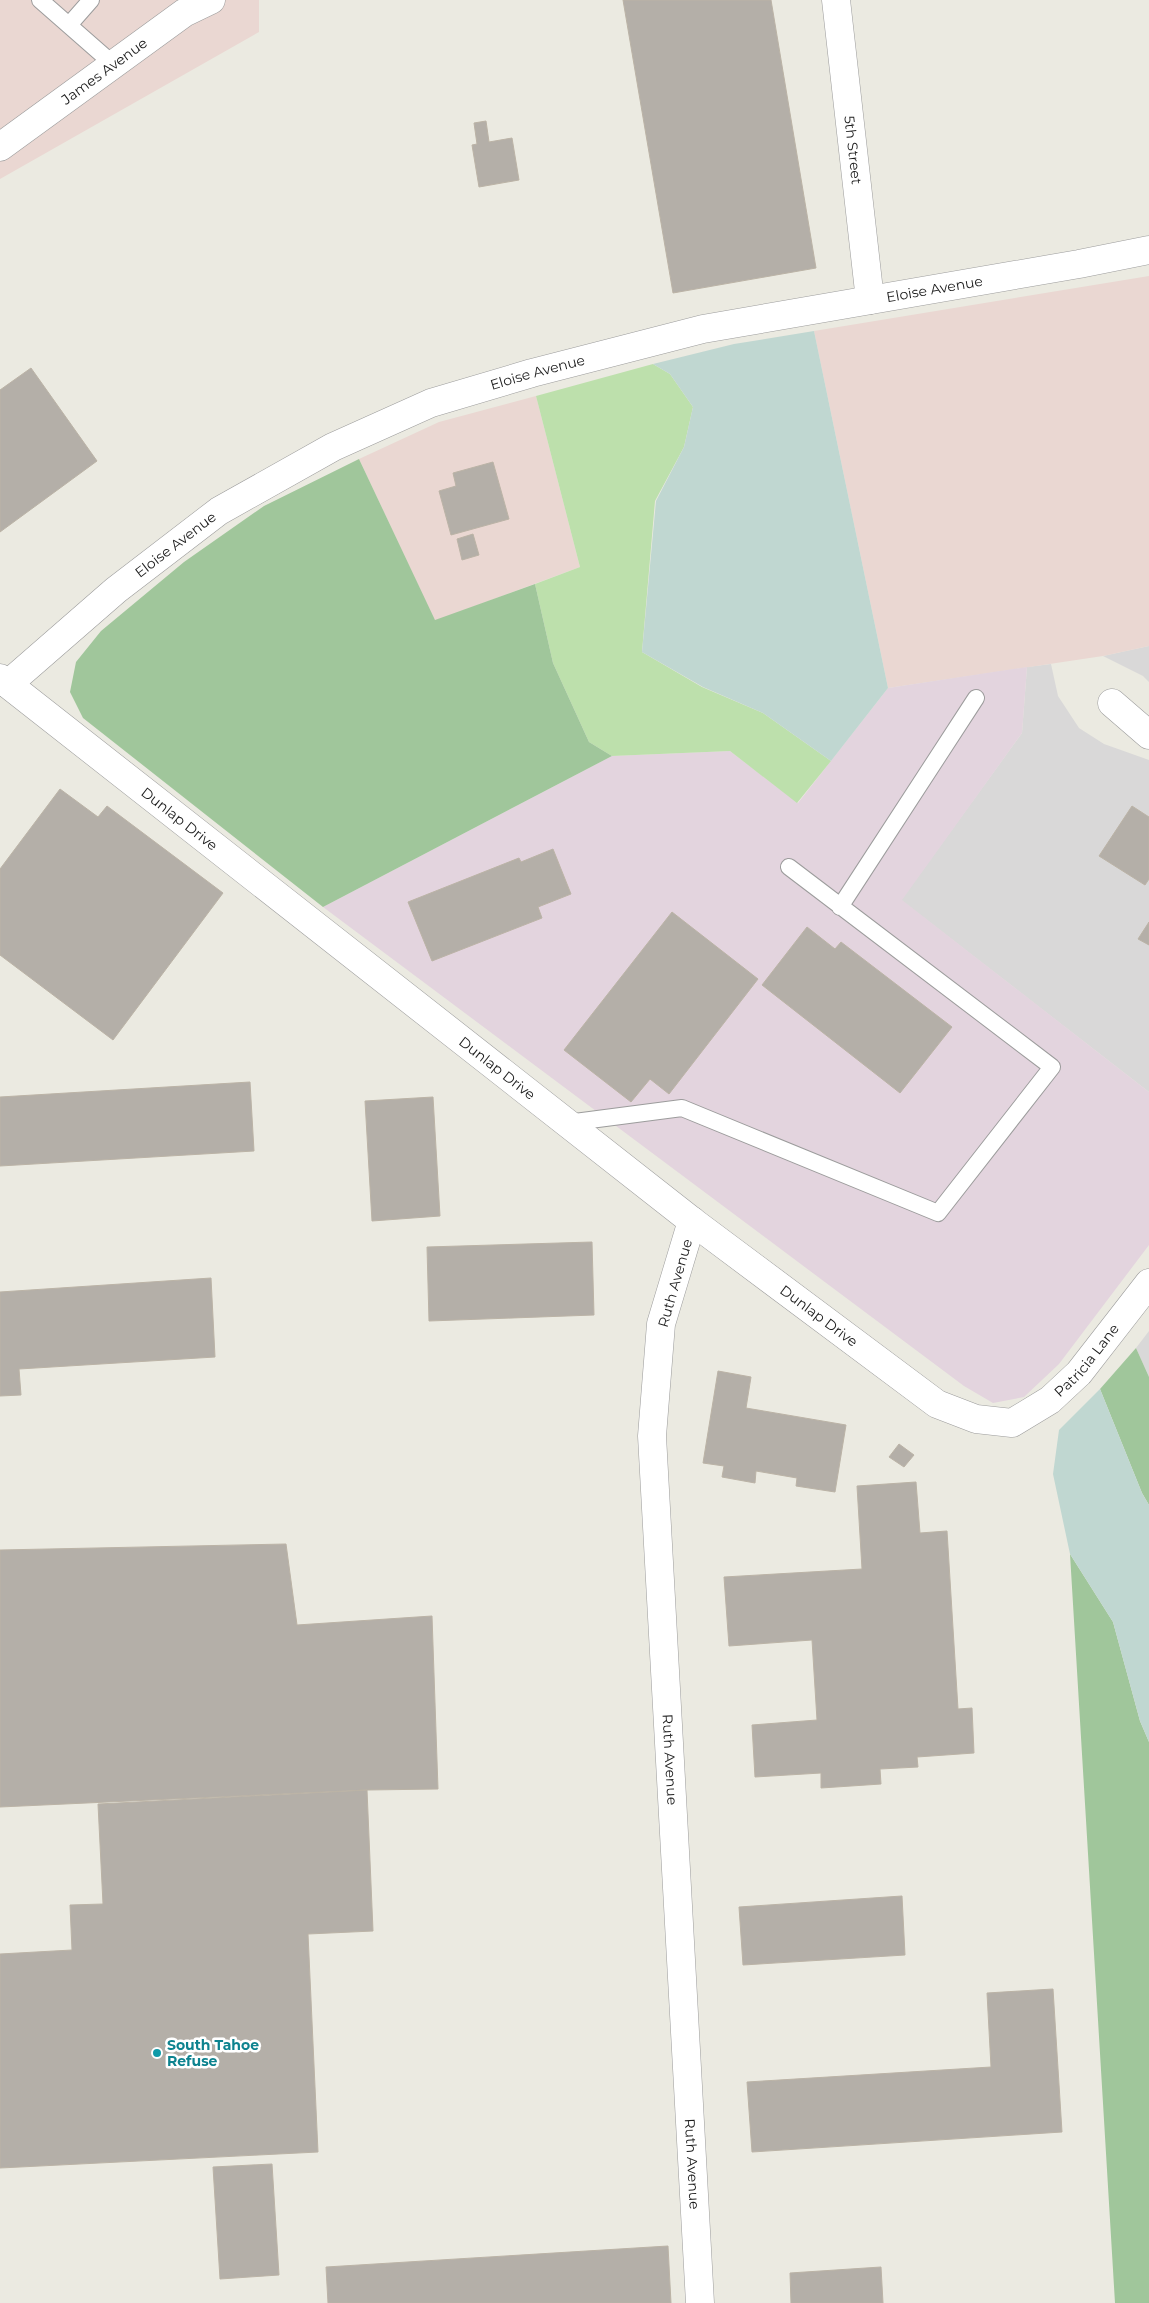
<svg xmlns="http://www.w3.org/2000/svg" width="1149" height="2303" font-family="Montserrat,sans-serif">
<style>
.residential{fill:#d9d8d8}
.commercial{fill:#ead7d2}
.industrial{fill:#e3d4de}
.grass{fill:#bde0ac}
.forest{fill:#a0c69b}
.wetland{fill:#c0d7d1}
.building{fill:#b4afa8;stroke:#bbb3a6}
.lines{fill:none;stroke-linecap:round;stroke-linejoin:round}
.service-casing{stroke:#9c9c9c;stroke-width:18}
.minor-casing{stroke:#9c9c9c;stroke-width:29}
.service{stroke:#fff;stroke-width:16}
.minor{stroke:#fff;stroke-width:28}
.culture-dot{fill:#0f9aa8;stroke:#fff;stroke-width:2}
.labels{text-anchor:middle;stroke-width:5;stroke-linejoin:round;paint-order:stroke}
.street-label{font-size:14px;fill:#1b1b1b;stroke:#fff}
.culture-label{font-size:14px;font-weight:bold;fill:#0d838f;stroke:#fff;text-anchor:start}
</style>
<rect width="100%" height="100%" fill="#ebeae1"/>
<!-- residential -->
<path class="residential" d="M1149,646v36l-6,-6 -40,-20z
M1051,664l7,32 21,32 25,16 45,16v332l-248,-192 121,-167 5,-66z
M1149,1331v46l-13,-29z"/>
<!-- commercial -->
<path class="commercial" d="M0,0h259v32l-259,147z
M1149,276v370l-46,10 -215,32 -74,-357z
M536,396l44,171 -145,54 -76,-162 80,-37z"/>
<!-- industrial -->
<path class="industrial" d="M1027,667l-5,66 -120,167 247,192v153l-90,119 -35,33 -31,6 -29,-17 -641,-479 289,-151 118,-5 68,52 90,-115z"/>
<!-- grass -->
<path class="grass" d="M653,364l17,10 23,33 -9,40 -29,54 -13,151 60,35 61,26 68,48 -34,42 -67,-52 -118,5 -23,-14 -36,-79 -18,-79 45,-17 -44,-171z"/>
<!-- forest -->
<path class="forest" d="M359,459l76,161 100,-36 18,79 36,79 23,14 -289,151 -240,-189 -13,-26 6,-30 25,-31 83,-69 80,-56z
M1136,1348l13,29v128l-7,-12 -42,-104z
M1070,1554l43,68 27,99 9,21v561h-34z"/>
<!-- wetland -->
<path class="wetland" d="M814,331l74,357 -57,73 -68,-48 -60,-26 -61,-35 14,-151 28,-54 9,-40 -23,-33 -17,-10 81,-20z
M1100,1389l42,104 7,12v237l-9,-21 -27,-99 -43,-68 -17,-80 6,-44z"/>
<!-- building -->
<path class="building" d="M623,0h148l45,268 -143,25z
M486,121l3,21 23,-4 7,42 -40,7 -7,-42 5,-1 -3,-21z
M31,368l66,93 -97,71v-142z
M493,462l16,57 -58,16 -12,-44 17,-5 -3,-13z
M473,534l6,21 -17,5 -5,-21z
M60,789l38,28 9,-11 116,87 -110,147 -113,-85v-86z
M1132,806l17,11v62l-4,6 -46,-29z
M553,849l18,45 -33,13 4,11 -110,43 -24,-59 111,-44 2,4z
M672,912l86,67 -89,115 -19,-15 -19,23 -67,-52z
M1149,922v23l-11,-6z
M807,927l28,22 6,-7 111,85 -52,66 -138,-108z
M250,1082l4,69 -254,15v-69z
M433,1097l7,119 -68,5 -7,-120z
M592,1242l2,73 -165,6 -2,-74z
M211,1278l4,79 -196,12 2,26 -21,1v-104z
M718,1371l33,6 -5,31 100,17 -11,67 -39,-6 1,-8 -41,-7 -1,12 -33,-6 2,-11 -21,-3z
M899,1444l15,11 -10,12 -15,-10z
M916,1482l4,51 27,-2 11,178 14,-1 2,45 -57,4 1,10 -38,2 1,15 -60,4v-15l-66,4 -3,-52 65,-5 -5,-80 -83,6 -5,-69 138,-8 -5,-83z
M286,1544l11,81 135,-9 6,173 -71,1 -367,17v-257z
M367,1790l6,141 -65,3 10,218 -318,16v-214l72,-4 -2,-45 33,-1 -5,-100z
M902,1896l3,59 -162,10 -4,-58z
M1053,1989l9,143 -310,20 -5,-70 244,-15 -4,-74z
M272,2164l7,111 -59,4 -7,-112z
M668,2246l3,57h-343l-2,-36z
M881,2267l2,36h-92l-1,-30z"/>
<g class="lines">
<!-- service casing -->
<g class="service-casing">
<path id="service" d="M40,0l73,64
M69,25l22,-25
M840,907l136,-209
M567,1123l115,-15 256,105 114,-146 -263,-200"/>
</g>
<!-- minor casing -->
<g class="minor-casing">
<g id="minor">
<path id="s1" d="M836,0l34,300"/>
<path id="s2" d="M0,147l184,-134 27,-13"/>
<path id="s3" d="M0,678l692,543 245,183 39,15 36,4 38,-23 29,-27 70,-90"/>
<path id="s4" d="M8,684l108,-94 103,-79 114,-64 98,-44 101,-30 171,-44 376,-65 70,-14"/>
<path d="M1112,703l37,32"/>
<path id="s5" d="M692,1221l-31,103 -9,112 48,867"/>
</g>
</g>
<!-- service -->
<use href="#service" class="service"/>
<!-- minor -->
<use href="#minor" class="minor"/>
</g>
<!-- markers -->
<circle class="culture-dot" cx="157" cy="2053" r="5"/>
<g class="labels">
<!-- street labels -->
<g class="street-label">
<text dy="5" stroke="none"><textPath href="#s2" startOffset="129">James Avenue</textPath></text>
<text dy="5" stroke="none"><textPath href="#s1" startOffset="151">5th Street</textPath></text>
<text dy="5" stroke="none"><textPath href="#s4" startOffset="1028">Eloise Avenue</textPath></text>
<text dy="5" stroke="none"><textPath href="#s4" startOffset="622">Eloise Avenue</textPath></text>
<text dy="5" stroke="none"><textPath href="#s4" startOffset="218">Eloise Avenue</textPath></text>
<text dy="5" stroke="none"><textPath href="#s3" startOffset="228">Dunlap Drive</textPath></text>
<text dy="5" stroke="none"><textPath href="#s3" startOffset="632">Dunlap Drive</textPath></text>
<text transform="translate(675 1283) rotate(-74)" y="5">Ruth Avenue</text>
<text dy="5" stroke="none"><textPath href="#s3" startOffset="1038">Dunlap Drive</textPath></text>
<text dy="5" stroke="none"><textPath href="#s3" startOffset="1362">Patricia Lane</textPath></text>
<text dy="5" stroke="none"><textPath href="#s5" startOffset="544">Ruth Avenue</textPath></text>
<text dy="5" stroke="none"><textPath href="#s5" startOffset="949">Ruth Avenue</textPath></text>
</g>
<!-- culture labels -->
<g class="culture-label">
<text x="167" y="2050">South Tahoe<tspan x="167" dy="16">Refuse</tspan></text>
</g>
</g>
</svg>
